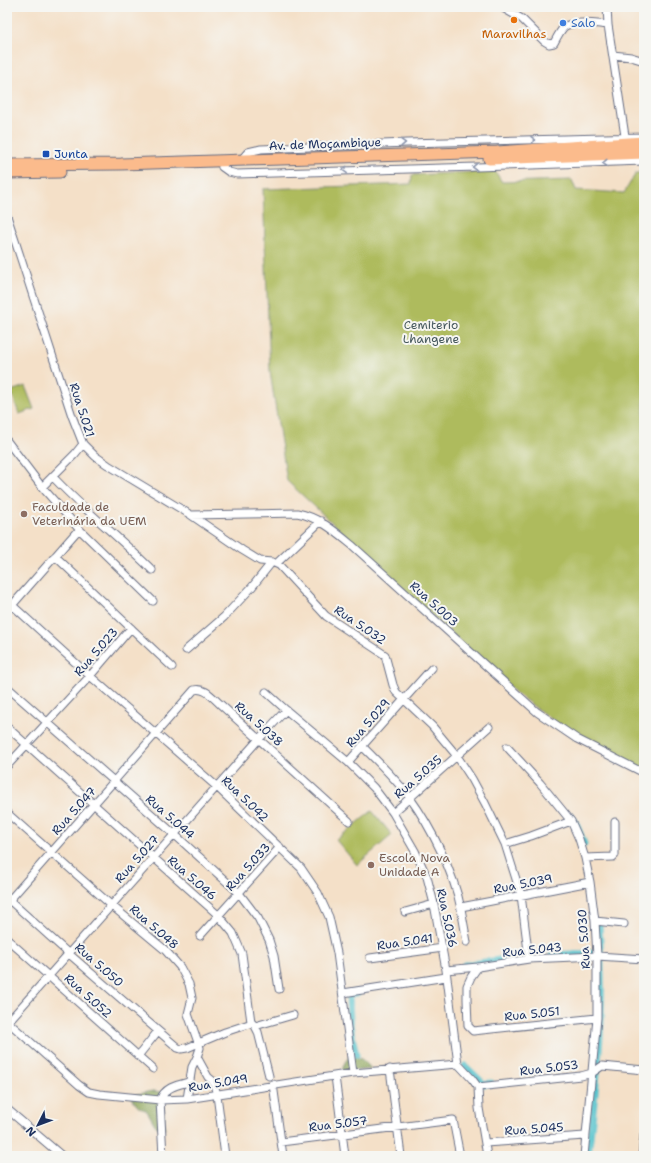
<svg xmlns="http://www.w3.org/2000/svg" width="651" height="1163" font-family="'Shantell Sans',sans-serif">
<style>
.green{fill:#aebb5d;stroke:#64755e}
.forest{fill:#8aa354;stroke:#526959}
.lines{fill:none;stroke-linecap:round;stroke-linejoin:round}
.canal{stroke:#55c2cc;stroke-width:7}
.minor-casing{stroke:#676d83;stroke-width:9}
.highway-casing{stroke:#676d83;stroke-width:13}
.minor{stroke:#fff;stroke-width:7}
.highway{stroke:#fbbb8c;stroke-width:11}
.oneway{stroke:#8d97ae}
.food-dot{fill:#e8710a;stroke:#f6f6f2;stroke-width:1.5}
.shop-dot{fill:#3f7fe0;stroke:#f6f6f2;stroke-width:1.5}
.transit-dot{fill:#1a4fb4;stroke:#f6f6f2;stroke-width:1.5}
.education-dot{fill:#8d6e63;stroke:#f6f6f2;stroke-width:1.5}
.labels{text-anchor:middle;stroke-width:4;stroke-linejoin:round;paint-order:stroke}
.shop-label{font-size:12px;fill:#366cbe;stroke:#f6f6f2;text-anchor:start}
.food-label{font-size:12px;fill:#c56008;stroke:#f6f6f2}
.street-label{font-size:12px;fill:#1b2f5e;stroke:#f6f6f2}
.transit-label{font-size:12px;fill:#164399;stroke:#f6f6f2;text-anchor:start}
.park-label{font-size:12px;fill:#47595e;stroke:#f6f6f2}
.education-label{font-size:12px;fill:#785e54;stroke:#f6f6f2;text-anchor:start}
</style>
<rect width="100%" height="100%" fill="#f6f6f2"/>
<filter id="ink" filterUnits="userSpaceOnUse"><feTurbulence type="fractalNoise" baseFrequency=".025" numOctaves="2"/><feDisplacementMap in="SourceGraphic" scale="8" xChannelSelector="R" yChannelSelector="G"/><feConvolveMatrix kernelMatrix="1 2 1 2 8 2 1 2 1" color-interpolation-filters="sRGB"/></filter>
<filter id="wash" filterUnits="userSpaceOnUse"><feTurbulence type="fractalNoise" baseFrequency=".012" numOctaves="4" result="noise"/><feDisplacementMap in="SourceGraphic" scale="16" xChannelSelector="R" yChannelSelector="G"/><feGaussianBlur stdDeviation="0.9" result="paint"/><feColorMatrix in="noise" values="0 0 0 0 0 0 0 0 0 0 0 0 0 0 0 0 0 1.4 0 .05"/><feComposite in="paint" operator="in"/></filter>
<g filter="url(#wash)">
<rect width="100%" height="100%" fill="#f4e0c8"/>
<!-- green -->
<path class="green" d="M495,171l7,11 70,-2 4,10 48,3 12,-20 8,-1v597l-36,-17 -50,-28 -41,-30 -230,-213 -17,-109 -7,-183 148,-5 1,-9z
M25,386l9,23 -15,5 -8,-23z
M372,811l20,24 -35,30 -21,-25z"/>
<!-- forest -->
<path class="forest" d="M351,1056c9,0 15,6 20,13l-29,3c1,-7 3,-12 9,-16z
M153,1091l8,1 2,7 2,29 -8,-1c-5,-5 -6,-11 -11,-17 -8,-1 -12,-7 -14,-14l5,-2z"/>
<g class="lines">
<!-- canal -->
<path class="canal" d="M571,817l6,9 7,18
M552,955l40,-2
M465,965l41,-6
M356,1055l-6,-30 -1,-31 8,-1
M465,1066l19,18 7,-1
M588,1156c5,-45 11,-91 13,-137 1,-31 0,-62 -2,-94"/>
</g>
</g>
<g filter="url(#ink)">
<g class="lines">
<!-- minor casing -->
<g class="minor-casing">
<path id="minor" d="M607,7l1,18 17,111
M503,8l19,11 22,22 5,3 5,-1c3,-6 6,-12 10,-16 9,-7 34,-3 44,-2
M613,55l18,2 13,4
M241,160l7,-8 13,-3 146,-6 237,-6
M222,167l7,5 8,2 240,-7 167,-6
M7,216l65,200 11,28 12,12 13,9 83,50 51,35 18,11 12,1 7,3 47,51 59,39 8,30 3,7 36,34 25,30 15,23 13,24 20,41 16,51 8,64
M7,441l35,46 37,42 -72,82
M53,477c31,33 67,61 99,93
M42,487l33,-33 8,-10
M191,515l106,-2c22,4 39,19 56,33l184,166 40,27 67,34
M79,529l74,72
M55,556l117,111
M277,563l44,-42
M12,605l78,71 126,110 85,82 17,25 11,24 8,36 16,120
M186,650l38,-33 28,-30 20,-25
M7,687l167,147 65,59 19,25 11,22 5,16 5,33
M266,692l20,18 62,52 26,26 19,25 22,38 12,26 7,27 12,66 12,94 14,15 6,8 1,21 8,48
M7,727l211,188 15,18 9,21 9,68
M362,746c17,17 34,33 48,52 21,29 44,75 51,111 2,10 4,22 6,33
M507,747l33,36 31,38 8,18 6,19 5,24 5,39 2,35v62l-13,138
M348,762l84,-94
M7,766l83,-90 41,-48
M7,813l104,92 54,45 15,17 9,17 3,14 -4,16 12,34 -3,9 -5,10 -5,32
M393,813l96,-86
M505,844l26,-8 40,-15
M585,858l28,-1 2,-2v-33
M7,898l61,55 110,95 3,1 6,-1 38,-16 24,-8 2,-2
M7,903l187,-213c11,-3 18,7 26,14l129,117
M461,907l129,-25
M405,912l29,-8
M595,921l29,3
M200,936l80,-89
M7,939l146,130
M370,958l73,-10
M478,967l-7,10 -4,9v13l1,27 5,5 124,-13
M446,970l32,-3 51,-8 68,-3 47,3
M343,993l103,-16
M7,1021l72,64 10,7 10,2 61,6 27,-1 166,-26 105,-9
M251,1022l4,4 3,6 11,44
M7,1023l252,-284 27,-29
M255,1026l38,-11
M138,1056l20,-25
M197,1057l11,20 5,4 4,14 8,61
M390,1069l11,87
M335,1076l10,80
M273,1084l10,72
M478,1087l103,-11 11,-3 10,-7 42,4
M7,1109l55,47
M281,1142l172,-22 7,36
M485,1143l100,-7
M163,1156l-3,-56c5,-13 17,-15 29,-18
M642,1156l2,-21"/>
</g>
<!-- highway casing -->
<g class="highway-casing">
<path id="highway" d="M489,159l155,-6
M7,165l114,-1 376,-12 147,-10
M7,173l53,-1"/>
</g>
<!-- minor -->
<use href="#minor" class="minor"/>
<!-- highway -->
<use href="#highway" class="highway"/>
</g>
<!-- one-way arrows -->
<defs><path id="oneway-chevron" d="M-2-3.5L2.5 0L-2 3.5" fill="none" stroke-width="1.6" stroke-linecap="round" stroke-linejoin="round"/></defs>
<g class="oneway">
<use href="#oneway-chevron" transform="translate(533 140) rotate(-1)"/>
<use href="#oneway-chevron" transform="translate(403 143) rotate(-2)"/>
<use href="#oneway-chevron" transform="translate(605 163) rotate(178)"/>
<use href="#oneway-chevron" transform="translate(475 167) rotate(179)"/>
<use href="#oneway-chevron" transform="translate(345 170) rotate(177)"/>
</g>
</g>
<!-- markers -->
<circle class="food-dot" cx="514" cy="20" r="4"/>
<circle class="shop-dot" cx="563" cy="23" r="4"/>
<rect class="transit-dot" x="42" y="150" width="8" height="8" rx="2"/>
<g class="education-dot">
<circle cx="24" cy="514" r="4"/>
<circle cx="371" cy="865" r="4"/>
</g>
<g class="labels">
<!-- shop labels -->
<g class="shop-label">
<text x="571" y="27">Salo</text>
</g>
<!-- food labels -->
<g class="food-label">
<text x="514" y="38">Maravilhas</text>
</g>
<!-- street labels -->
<g class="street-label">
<text transform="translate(325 144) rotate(-2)" y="4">Av. de Moçambique</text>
<text transform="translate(82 410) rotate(72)" y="4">Rua 5.021</text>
<text transform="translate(434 604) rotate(42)" y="4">Rua 5.003</text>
<text transform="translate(360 625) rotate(34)" y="4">Rua 5.032</text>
<text transform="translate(96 652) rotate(-49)" y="4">Rua 5.023</text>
<text transform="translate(368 723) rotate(-49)" y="4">Rua 5.029</text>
<text transform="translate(259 724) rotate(42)" y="4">Rua 5.038</text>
<text transform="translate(418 777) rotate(-41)" y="4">Rua 5.035</text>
<text transform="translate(245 799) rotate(44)" y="4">Rua 5.042</text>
<text transform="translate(74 811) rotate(-48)" y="4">Rua 5.047</text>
<text transform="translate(170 817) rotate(41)" y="4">Rua 5.044</text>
<text transform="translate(137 859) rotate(-48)" y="4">Rua 5.027</text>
<text transform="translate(248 867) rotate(-48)" y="4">Rua 5.033</text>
<text transform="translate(192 878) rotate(41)" y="4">Rua 5.046</text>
<text transform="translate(523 884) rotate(-11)" y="4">Rua 5.039</text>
<text transform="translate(447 918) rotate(78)" y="4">Rua 5.036</text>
<text transform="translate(154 927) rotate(41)" y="4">Rua 5.048</text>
<text transform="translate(584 939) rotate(-94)" y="4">Rua 5.030</text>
<text transform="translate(405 942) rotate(-8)" y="4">Rua 5.041</text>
<text transform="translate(532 950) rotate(-6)" y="4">Rua 5.043</text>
<text transform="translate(99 965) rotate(41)" y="4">Rua 5.050</text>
<text transform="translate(88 996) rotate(42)" y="4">Rua 5.052</text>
<text transform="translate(532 1014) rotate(-6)" y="4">Rua 5.051</text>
<text transform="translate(549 1068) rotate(-7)" y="4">Rua 5.053</text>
<text transform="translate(218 1083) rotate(-9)" y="4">Rua 5.049</text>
<text transform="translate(338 1124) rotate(-7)" y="4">Rua 5.057</text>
<text transform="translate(534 1129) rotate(-4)" y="4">Rua 5.045</text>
</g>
<!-- transit labels -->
<g class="transit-label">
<text x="54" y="158">Junta</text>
</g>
<!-- park labels -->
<g class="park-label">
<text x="431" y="329">Cemiterio<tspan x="431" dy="14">Lhangene</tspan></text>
</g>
<!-- education labels -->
<g class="education-label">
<text x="32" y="511">Faculdade de<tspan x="32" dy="14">Veterinária da UEM</tspan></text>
<text x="379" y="862">Escola Nova<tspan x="379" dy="14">Unidade A</tspan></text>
</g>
</g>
<!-- margin -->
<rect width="651" height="1163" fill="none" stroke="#f6f6f2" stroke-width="24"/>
<!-- north arrow -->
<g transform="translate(38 1125) rotate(228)" stroke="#f6f6f2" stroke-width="3" paint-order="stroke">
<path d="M0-3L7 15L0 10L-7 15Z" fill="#1b2f5e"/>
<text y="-6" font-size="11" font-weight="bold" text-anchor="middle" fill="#1b2f5e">N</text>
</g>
</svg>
